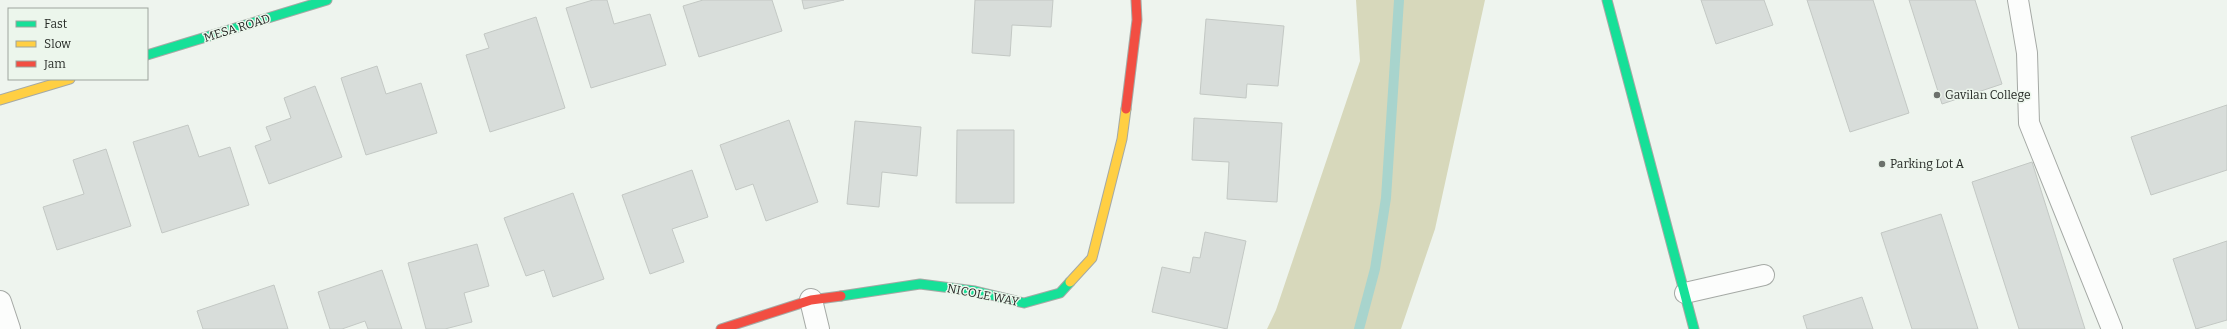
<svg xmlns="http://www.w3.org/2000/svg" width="2227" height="329" font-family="Bitter,serif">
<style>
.forest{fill:#d7d8bb}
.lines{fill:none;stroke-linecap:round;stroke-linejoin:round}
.stream{stroke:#a8d4cd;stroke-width:10}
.building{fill:#d8ddda;stroke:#c3c8c4}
.lane-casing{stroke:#a5a9a5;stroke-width:22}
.street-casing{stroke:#a5a9a5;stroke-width:24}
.fast-casing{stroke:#a5a9a5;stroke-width:11}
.slow-casing{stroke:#a5a9a5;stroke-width:11}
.jam-casing{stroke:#a5a9a5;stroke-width:11}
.lane{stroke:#fcfdfc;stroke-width:20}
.street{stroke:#fcfdfc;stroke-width:22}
.fast{stroke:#16e098;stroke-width:9}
.slow{stroke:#ffcf43;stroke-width:9}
.jam{stroke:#f24e42;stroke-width:9}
.poi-dot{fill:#6c716c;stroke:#ecf6ec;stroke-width:1.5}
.labels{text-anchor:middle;stroke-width:3;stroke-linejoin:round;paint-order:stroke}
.street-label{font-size:12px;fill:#262a26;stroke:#ecf6ec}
.poi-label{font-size:12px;fill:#262a26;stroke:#ecf6ec;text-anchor:start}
</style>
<rect width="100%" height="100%" fill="#eef4ee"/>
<!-- forest -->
<path class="forest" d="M1356,0h129l-50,229 -34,100h-134l9,-19 84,-249z"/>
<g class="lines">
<!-- stream -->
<path class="stream" d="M1359,329l16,-60 11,-71 13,-198"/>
</g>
<!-- building -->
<path class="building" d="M593,0h14l7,24 36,-10 16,51 -75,23 -25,-80z
M703,0h69l10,31 -83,26 -16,-51z
M802,0h42l-40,9z
M975,0h78l-2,27 -39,-2 -2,31 -38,-3z
M1701,0h63l9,25 -57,19z
M1807,0h66l36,113 -59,19z
M1909,0h66l27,84 -60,20z
M536,17l29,91 -75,24 -24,-77 23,-7 -5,-14z
M1206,19l78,7 -6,60 -31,-2 -1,14 -46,-4z
M377,66l9,28 35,-11 16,50 -71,22 -25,-77z
M315,86l27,71 -73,27 -14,-38 16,-6 -5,-13 25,-9 -7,-20z
M2227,105v65l-76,25 -20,-58z
M1194,118l88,5 -5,79 -50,-3 2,-37 -37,-2z
M789,120l29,82 -52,19 -13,-37 -17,6 -16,-45z
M855,121l66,6 -4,49 -35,-4 -3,35 -32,-3z
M188,125l11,32 31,-10 19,58 -87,28 -29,-91z
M957,130h57v73h-58z
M106,149l25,77 -74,24 -14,-43 41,-13 -11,-34z
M2032,162l53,167h-66l-47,-147z
M692,170l16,47 -36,12 12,33 -34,12 -28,-79z
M573,193l31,86 -51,18 -9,-27 -18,6 -22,-58z
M1941,214l37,115h-66l-31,-96z
M1205,232l41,9 -19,88 -75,-17 10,-45 28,6 3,-16 7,1z
M2227,241v79l-31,9 -23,-70z
M477,244l12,42 -25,7 8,29 -27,7h-19l-18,-66z
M382,270l20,59h-34l-3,-8 -23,8h-12l-12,-37z
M274,285l14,44h-85l-6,-18z
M1862,297l11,32h-66l-4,-13z"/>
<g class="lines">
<!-- lane casing -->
<g class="lane-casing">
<path id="lane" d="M2018,0l9,53 2,70 83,206
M1685,293l79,-18"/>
</g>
<!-- street casing -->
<g class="street-casing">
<path id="street" d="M811,300l7,29
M0,302l9,27"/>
</g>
<!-- fast casing -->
<g class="fast-casing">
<path id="fast" d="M1607,0l87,329
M147,55l180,-55
M841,296l79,-12 55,7 49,12 36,-10 10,-11"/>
</g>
<!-- slow casing -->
<g class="slow-casing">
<path id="slow" d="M0,100l70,-21
M1070,282l22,-24 30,-119 4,-30"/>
</g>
<!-- jam casing -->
<g class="jam-casing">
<path id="jam" d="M1126,109l11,-89 -1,-20
M721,329l90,-29 30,-4"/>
</g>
<!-- lane -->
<use href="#lane" class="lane"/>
<!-- street -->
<use href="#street" class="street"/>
<!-- fast -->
<use href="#fast" class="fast"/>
<!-- slow -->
<use href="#slow" class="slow"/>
<!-- jam -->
<use href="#jam" class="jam"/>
</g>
<!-- markers -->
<g class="poi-dot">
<circle cx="1937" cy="95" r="4"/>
<circle cx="1882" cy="164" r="4"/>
</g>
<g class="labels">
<!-- street labels -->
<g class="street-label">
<text transform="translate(237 28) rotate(-17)" y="4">MESA ROAD</text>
<text transform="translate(983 295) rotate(11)" y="4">NICOLE WAY</text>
</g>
<!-- poi labels -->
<g class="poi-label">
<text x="1945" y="99">Gavilan College</text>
<text x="1890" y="168">Parking Lot A</text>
</g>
</g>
<!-- legend -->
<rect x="8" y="8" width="140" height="72" fill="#ecf6ec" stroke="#9da49d"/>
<rect x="16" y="21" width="20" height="6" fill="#16e098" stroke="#9da49d"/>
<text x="44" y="28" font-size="12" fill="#262a26">Fast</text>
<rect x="16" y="41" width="20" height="6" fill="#ffcf43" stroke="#9da49d"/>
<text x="44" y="48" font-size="12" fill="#262a26">Slow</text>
<rect x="16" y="61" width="20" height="6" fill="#f24e42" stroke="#9da49d"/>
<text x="44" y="68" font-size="12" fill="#262a26">Jam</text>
</svg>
